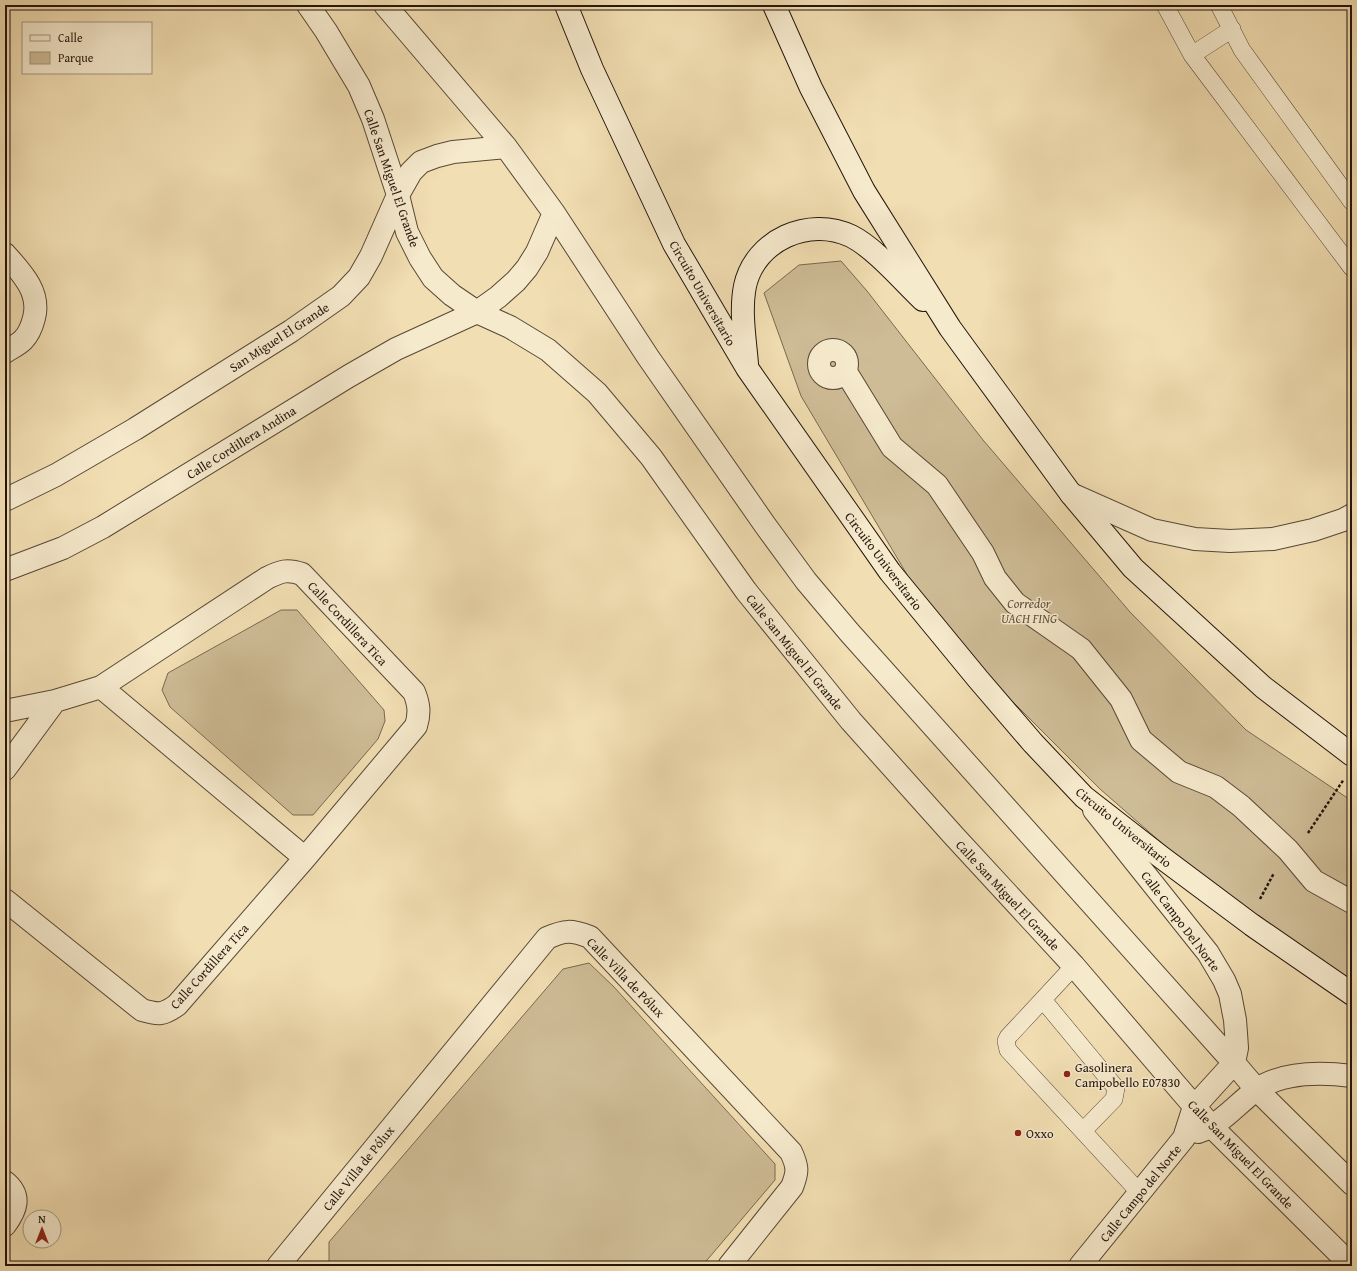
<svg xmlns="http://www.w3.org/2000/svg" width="1357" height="1271" font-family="'Gentium Book Plus',serif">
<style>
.green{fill:#cebc96;stroke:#7a6851}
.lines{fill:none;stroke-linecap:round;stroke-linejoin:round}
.service-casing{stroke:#584736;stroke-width:18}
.pedestrian-casing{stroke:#584736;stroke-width:24}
.minor-casing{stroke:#584736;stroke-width:24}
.tertiary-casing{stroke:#584736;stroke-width:24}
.secondary-casing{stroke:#25150c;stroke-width:24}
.path{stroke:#25150c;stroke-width:2.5;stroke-dasharray:3 2;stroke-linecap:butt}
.service{stroke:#f6eacd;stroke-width:17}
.pedestrian{stroke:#f6eacd;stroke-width:22}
.minor{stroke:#f6eacd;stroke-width:22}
.tertiary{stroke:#f6eacd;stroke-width:22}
.secondary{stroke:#f6eacd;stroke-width:22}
.poi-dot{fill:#8f2418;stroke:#f6eacd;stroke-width:1.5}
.labels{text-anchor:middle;stroke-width:3;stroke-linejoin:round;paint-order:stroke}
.street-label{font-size:13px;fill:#25150c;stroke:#f6eacd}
.park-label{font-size:13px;font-style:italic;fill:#604f3c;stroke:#f6eacd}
.poi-label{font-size:13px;fill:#25150c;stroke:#f6eacd;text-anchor:start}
</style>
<rect width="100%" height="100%" fill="#f1deb2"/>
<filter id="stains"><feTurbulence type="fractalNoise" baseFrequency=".005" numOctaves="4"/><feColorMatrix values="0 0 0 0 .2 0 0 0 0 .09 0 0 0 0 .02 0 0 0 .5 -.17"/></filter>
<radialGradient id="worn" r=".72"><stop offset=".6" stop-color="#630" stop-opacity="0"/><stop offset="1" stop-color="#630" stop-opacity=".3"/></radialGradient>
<!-- green -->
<path class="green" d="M841,261l26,30 116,149 147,172 116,118 106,71v183l-125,-84 -127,-111 -125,-125 -60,-76 -114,-192 -37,-103 35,-28z
M281,610h16l87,100 1,11 -7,18 -65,76h-20l-123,-108 -8,-17 6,-17z
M589,963l25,24 161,177v16l-73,86h-369l-4,-4v-20l234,-273z"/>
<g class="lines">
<!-- service casing -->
<g class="service-casing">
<path id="service" d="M1165,5l27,50 160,213
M1219,5l23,45 110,152
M1192,55l40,-26
M1074,966l-66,71 -2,4 2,9 132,143
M1043,1000l73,88 -2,11 -31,32"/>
</g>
<!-- pedestrian casing -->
<g class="pedestrian-casing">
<path id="pedestrian" d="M819 364a14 14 0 1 1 28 0a14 14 0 1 1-28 0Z
M846,372l46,75 45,38 46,68 12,25 20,25 66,46 40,50 20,41 38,32 37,15 25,19 47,44 26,31 38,21"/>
</g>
<!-- minor casing -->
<g class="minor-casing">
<path id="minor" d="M5,254c16,18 36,38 29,64 -2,8 -5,16 -11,22 -5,5 -12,8 -18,12
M1071,494l81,36 43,9 35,2 43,-2 40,-9 30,-10 9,-5
M101,687l204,171
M5,711l50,-10 46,-14 166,-109c14,-7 20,-9 35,-4l112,118c5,12 6,21 2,34l-111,132 -128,147c-14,10 -18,10 -35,5l-137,-110
M5,769l50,-68
M5,1182c17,14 11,28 0,43
M278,1266l269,-328c18,-8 24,-8 43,-1l201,215c7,15 7,20 1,35l-63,79"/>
</g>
<!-- tertiary casing -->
<g class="tertiary-casing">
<path id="tertiary" d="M308,5l18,26 33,55 14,33 25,76 9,37 13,26 13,20 19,17 25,17 33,15 38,23 49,43 54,64 95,134 105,130 103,115 120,130 138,161 140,139
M385,5l121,142 48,66 94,144 117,168 41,56 43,51 385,431 23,27 95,94
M5,500l51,-25 79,-46 156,-98 50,-35 18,-19 12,-21 27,-61 13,-23 10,-10 16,-6 16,-4 53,-5
M5,570l58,-22 40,-21 246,-151 47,-27 81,-37 21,-15 18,-16 11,-13 10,-16 17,-39
M1198,1132c5,-2 10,-3 14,-6 16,-10 29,-25 44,-36 26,-18 65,-18 96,-14
M1080,1266l104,-128 10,-31 40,-44 3,-15 -1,-15 -1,-13 -5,-26 -6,-14 -16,-27 -114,-143"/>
</g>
<!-- secondary casing -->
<g class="secondary-casing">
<path id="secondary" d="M566,5l26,64 82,175 73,124 143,204 88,107 55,64 51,54 77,60 91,68 100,69
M774,5l37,83 53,103 86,137 121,166 62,74 130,119 89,68
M747,364c-2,-25 -7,-53 -2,-78 10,-46 64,-70 106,-50 24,12 52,45 72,64"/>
</g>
<!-- path -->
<path class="path" d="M1308,833l36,-54
M1260,899l14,-26"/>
<!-- service -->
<use href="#service" class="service"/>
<!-- pedestrian -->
<use href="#pedestrian" class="pedestrian"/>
<!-- minor -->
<use href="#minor" class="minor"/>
<!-- tertiary -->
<use href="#tertiary" class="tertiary"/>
<!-- secondary -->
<use href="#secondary" class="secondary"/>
</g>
<!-- markers -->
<g class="poi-dot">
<circle cx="1067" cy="1074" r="4"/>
<circle cx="1018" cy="1133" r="4"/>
</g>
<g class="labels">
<!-- street labels -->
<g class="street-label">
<text transform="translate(392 178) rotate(71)" y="5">Calle San Miguel El Grande</text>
<text transform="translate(703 293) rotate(60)" y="5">Circuito Universitario</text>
<text transform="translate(279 337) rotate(-33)" y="5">San Miguel El Grande</text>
<text transform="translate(241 442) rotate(-32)" y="5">Calle Cordillera Andina</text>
<text transform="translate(884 561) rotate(53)" y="5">Circuito Universitario</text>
<text transform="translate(348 623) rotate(47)" y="5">Calle Cordillera Tica</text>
<text transform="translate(795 652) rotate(51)" y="5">Calle San Miguel El Grande</text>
<text transform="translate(1124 827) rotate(39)" y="5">Circuito Universitario</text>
<text transform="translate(1008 895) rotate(47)" y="5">Calle San Miguel El Grande</text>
<text transform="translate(1181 921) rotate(53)" y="5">Calle Campo Del Norte</text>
<text transform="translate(209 966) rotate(-48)" y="5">Calle Cordillera Tica</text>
<text transform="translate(626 977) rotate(46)" y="5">Calle Villa de Pólux</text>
<text transform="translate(1241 1154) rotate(46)" y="5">Calle San Miguel El Grande</text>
<text transform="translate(358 1168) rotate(-51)" y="5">Calle Villa de Pólux</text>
<text transform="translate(1140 1193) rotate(-51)" y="5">Calle Campo del Norte</text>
</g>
<!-- park labels -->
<g class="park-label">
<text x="1029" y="608">Corredor<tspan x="1029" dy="15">UACH FING</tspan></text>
</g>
<!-- poi labels -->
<g class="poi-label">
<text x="1075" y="1072">Gasolinera<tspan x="1075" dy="15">Campobello E07830</tspan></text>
<text x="1026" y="1138">Oxxo</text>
</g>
</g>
<!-- margin -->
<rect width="1357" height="1271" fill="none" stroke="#f1deb2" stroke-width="20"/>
<rect x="6" y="6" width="1345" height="1259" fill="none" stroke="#25150c" stroke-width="2"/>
<rect x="10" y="10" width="1337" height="1251" fill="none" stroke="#25150c"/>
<!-- legend -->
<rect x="22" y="22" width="130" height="52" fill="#f6eacd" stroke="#a29580"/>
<rect x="30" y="35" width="20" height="6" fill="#f6eacd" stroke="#a29580"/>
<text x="58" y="42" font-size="12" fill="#25150c">Calle</text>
<rect x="30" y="52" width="20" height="12" fill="#cebc96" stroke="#a29580"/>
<text x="58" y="62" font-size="12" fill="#25150c">Parque</text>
<!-- north arrow -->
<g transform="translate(42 1229)"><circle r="19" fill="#f6eacd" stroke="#a29580"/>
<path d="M0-3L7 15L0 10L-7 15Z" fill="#8f2418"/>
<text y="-6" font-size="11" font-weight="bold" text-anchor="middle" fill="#25150c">N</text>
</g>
<rect width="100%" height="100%" filter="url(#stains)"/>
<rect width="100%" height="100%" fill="url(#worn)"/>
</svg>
